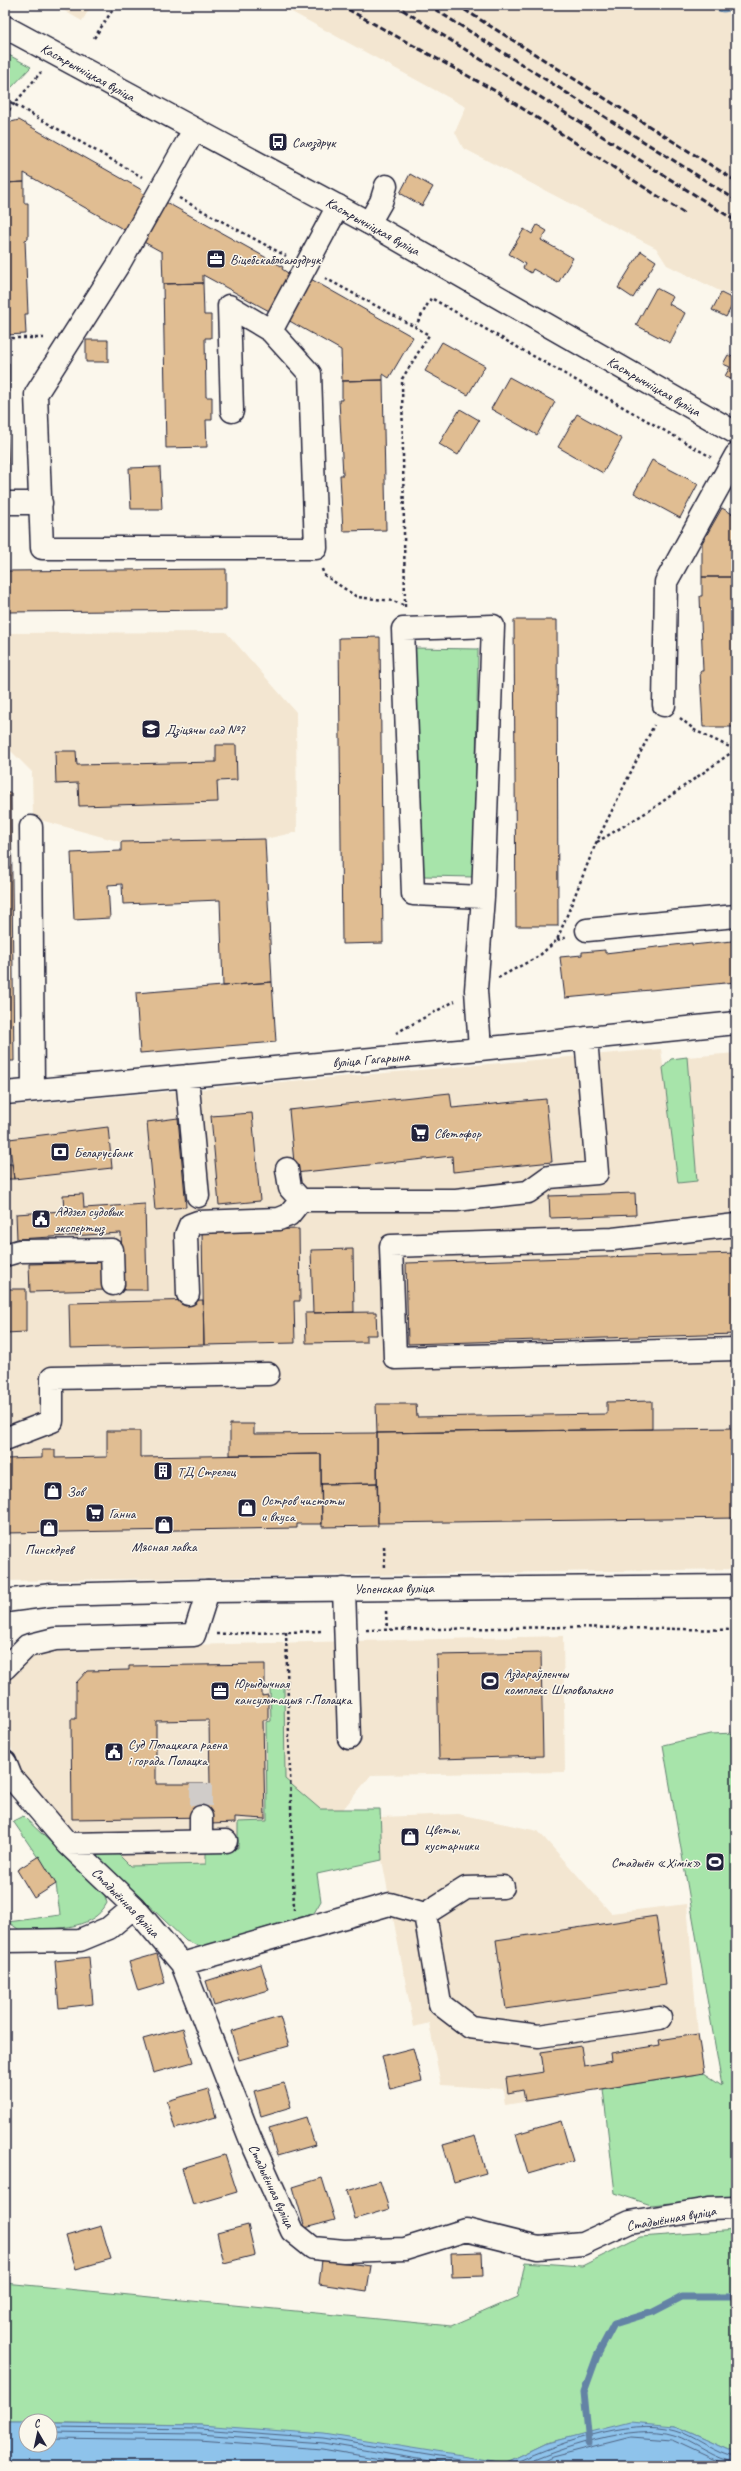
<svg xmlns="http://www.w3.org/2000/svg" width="741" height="2471" font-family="Caveat,sans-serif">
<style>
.built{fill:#f3e6d1}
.green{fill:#a7e4aa;stroke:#648372}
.water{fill:#8ec3eb;stroke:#6383a5}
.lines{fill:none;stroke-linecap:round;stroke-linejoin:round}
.shore{stroke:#4d6281;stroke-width:1}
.stream{stroke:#6383a5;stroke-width:7}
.building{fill:#e0bd92;stroke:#22223b;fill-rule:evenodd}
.minor-tunnel{stroke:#d0ccc9;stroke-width:22;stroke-dasharray:22 11;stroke-linecap:butt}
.minor-casing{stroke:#22223b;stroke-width:25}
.major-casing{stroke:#22223b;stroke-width:25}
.path{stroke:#22223b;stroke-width:2.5;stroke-dasharray:3 3;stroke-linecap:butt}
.minor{stroke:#fbf7ec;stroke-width:22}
.major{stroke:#fbf7ec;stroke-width:22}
.rail{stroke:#22223b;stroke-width:3;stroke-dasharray:6 3;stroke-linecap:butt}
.labels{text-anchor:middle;stroke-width:3;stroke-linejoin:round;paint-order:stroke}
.street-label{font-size:14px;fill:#22223b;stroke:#fbf7ec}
.poi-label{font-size:14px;fill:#22223b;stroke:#fbf7ec;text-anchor:start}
</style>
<rect width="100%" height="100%" fill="#fbf7ec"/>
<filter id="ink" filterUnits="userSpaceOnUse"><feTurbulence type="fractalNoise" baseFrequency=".025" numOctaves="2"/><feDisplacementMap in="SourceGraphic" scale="8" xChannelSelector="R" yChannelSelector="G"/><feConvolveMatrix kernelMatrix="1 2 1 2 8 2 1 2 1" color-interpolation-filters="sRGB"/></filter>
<g filter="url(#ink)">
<!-- built -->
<path class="built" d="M54,5h38l-10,16z
M279,5h457v294l-69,-34 -11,-17 -193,-100 -8,-16 11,-25z
M226,632l70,80 1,120 -32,7 -144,3 -88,-24 -1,-46 -27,-27v-112z
M661,1049l17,134 19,-2 -10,-124 49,-4v516l-731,12v-475z
M563,1636l2,136 -194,3 -72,88 -97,84 -16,-6 -92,-88 -73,-78 -14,-39 -2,-44 2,-13 28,-25 23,-6z
M458,1814l80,17 73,82 76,-9 11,130 6,39 -199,32 -2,-16 -62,-4 -12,-62 -15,4 -32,-167 -2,-43z"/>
<!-- green -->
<path class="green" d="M5,53l26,14 -20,21 -6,1z
M413,648l65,1 -4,228 -50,-1z
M687,1057l10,124 -19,2 -15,-115 8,-9z
M270,1687h14l1,92 35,30h60l2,51 -65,14 4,27 -7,12 -112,34 -16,-6 -92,-88 22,-1 14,14 76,-2v-15l32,-1v-26l29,-1 -1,-99 5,-1z
M736,1733v463l-85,9 -36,-12 -12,-104 101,-16 18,12 -59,-340 47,-11z
M23,1816l81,77 3,10c-15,29 -57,25 -86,28l-13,-9 52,-7 -4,-31 -43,-63z
M736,2230v223l-61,-27 -87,7 -41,10 -42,20 -305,-38 -195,-3v-139l446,43 67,-29 7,-35 57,4 58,-29z"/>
<!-- water -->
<path class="water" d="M711,5h25v1c-8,8 -18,8 -25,-1z
M5,2422h21v23h24v-22l150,2 124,9 181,29 42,-20 82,-21 46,4 61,27v13h-731z"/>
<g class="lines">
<!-- shore -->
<path class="shore" d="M50,2427l150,2 123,9 172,28
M50,2432l149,2 124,9 136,23
M50,2438l149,2 123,9 99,17
M508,2466c42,-20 121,-50 167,-36 19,5 42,25 61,27
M520,2466c37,-17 115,-44 154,-31 19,6 43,26 62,27
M534,2466l18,-9 79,-20 41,3 56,26"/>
<!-- stream -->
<path class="stream" d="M589,2443l-5,-51 13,-36 17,-32 39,-12 29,-15h54"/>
</g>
<!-- building -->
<path class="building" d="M19,120l123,70 -1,2 5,3 -18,37 -104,-59v9l-19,1v-57l2,-3z
M410,174l23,13 -11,19 -22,-13z
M24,182v21h4v36l-3,1 3,74h-3l1,20 -21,1v-152z
M162,200l121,67 -1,2 6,4 1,5 -18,34 -68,-37v8l-40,1 -1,-32 -22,-12z
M537,225l10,6 -6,9 32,18 -15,25 -25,-14 -2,4 -8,-5 2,-4 -16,-10 15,-25 8,5z
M641,251l15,10 -23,37 -15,-10z
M309,278l104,59 -24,41 -6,-4v6l-41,1 -1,-31 -55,-31z
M203,283l1,32h7v23h-6l1,59h6v23h-6l1,27 -41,1 -3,-164z
M656,288l17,9 -4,7 16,9 -15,30 -34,-18z
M721,293l14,7 -9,17 -14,-7z
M86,340h22v22h-22z
M5,342v21h4v36h-3l3,74h-3l-1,21z
M442,342l43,24 -17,29 -43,-24z
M728,355l7,3 1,-2v26l-11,-6 5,-9 -7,-3z
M509,377l46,25 -18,33 -46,-26z
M383,380l3,150 -43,1 -3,-56h3l-4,-75h3v-19z
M460,409l19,11 -21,35 -19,-11z
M577,414l45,25 -19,34 -45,-26z
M652,460l46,24 -18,34 -46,-25z
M160,467l2,42h-31l-2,-41z
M722,508l14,8v61h-34v-34z
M5,517h3v95h-3z
M226,569v41l-218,2v-41z
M702,577h34v150h-33l-3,-56h3l-3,-75h2z
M514,620h43l1,306h-42z
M380,637l3,306 -41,1 -3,-306z
M216,745h20l1,35 -20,1 1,21 -139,4 -1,-23 -22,1 -1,-33h21l1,14 139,-3z
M5,793h6l3,268h-9z
M265,839l7,143 -49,4 -3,-86 -97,4 -1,-20 -14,1 2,33 -36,2 -3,-67 50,-2v-9z
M732,939h4v43l-171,16 -5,-41 22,-2v-3l23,-2v3l87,-10v2l40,-4z
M272,982l4,60 -136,11 -4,-60z
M450,1093l2,15 94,-9 6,63 -99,10 -1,-16 -157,17 -6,-63z
M252,1113l8,88 -41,4 -8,-89z
M178,1118l8,89 -31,3 -8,-88z
M108,1127l4,41 -98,11 -5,-40z
M5,1164h7l2,15h-9z
M635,1193l1,22 -86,3 -1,-22z
M83,1194l1,14 61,-4 2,86h-23l-3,-57 -104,6 -1,-25 48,-3 -1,-16z
M299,1229l1,72h-6l1,42 -91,2 -2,-114z
M353,1249l1,63 -41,1 -2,-63z
M736,1253v81l-328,10 -2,-81z
M104,1262l1,28 -75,2 -1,-28z
M5,1289h21v43l-21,1z
M203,1300l1,45 -134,3 -1,-45z
M376,1312l1,23h-11v7l-60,1 -1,-30z
M652,1401v28l-275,4 -1,-29h40l1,13 190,-3v-12z
M230,1424h24v10l123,-1v50l-56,1v-30l-91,1z
M736,1428v90l-358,5 -1,-90z
M107,1431h33v26l181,-3 1,70h-25v4l-292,5v-74l37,-1v-8h13v8l52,-1z
M377,1483l1,43 -56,1 -1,-43z
M541,1653l2,103 -104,3 -2,-104z
M265,1664v25h-3v7l6,-1v25h-5l2,99 -30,-2v6l-24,1v-7l-139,2 -1,-100h5v-36l11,-12 42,-1v-4zM209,1720l1,64h-54v-63z
M39,1856l17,28 -22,14 -17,-28z
M656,1916l10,69 -160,24 -10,-69z
M157,1954l8,29 -27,8 -9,-29z
M89,1957l4,47 -34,4 -4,-47z
M261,1964l8,26 -55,16 -8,-25z
M280,2017l9,29 -50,14 -8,-29z
M183,2028l10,34 -40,11 -10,-34z
M698,2034l6,39 -179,28 -2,-11 -15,3 -2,-15 38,-6 -3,-20 40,-6 3,20 28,-5 -1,-8 49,-8 -1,-5z
M413,2048l9,33 -32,8 -8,-33z
M284,2083l7,24 -30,9 -7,-25z
M208,2089l8,28 -41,12 -8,-28z
M306,2117l9,28 -38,11 -8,-28z
M561,2121l12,40 -45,13 -12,-40z
M475,2136l11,37 -32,9 -11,-37z
M225,2155l12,37 -44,13 -11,-37z
M322,2178l13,42 -30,8 -12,-41z
M380,2181l9,28 -34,10 -8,-28z
M248,2225l7,30 -31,8 -7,-30z
M101,2226l10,33 -35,10 -10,-33z
M482,2252l1,24 -31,1 -1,-24z
M322,2260l49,6 -4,25 -48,-7z"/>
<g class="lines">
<!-- minor-tunnel -->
<path class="minor-tunnel" d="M201,1784v33"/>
<!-- minor casing -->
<g class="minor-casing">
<path id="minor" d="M194,130l-74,132 -84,132 6,154h274l-6,-174 -39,-43 67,-125
M369,223l12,-21 5,-16
M232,411l-3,-105 42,25
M5,503h36
M664,705l2,-123 70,-127
M31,827l2,263
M587,930l149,-14
M480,1049l-4,-59 7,-93 10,-271 -90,3 10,265 70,3
M187,1076l11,120
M5,1093l475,-44 256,-26
M287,1169l3,19 11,12h155l72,-8 21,-15 48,-4 -11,-135
M736,1225l-123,14 -222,7 4,112 341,-9
M5,1255l14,-4 93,-1 1,34
M188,1294l-2,-59 4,-10 8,-3 81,-3 10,-4 12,-15
M5,1439l47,-18v-43l216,-4
M344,1589l5,149
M5,1668l22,-22 28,-7 139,-4 14,-44
M5,1762l6,15 57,67 66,63 48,57 68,174 42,93 21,17 31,3 61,-2 61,-19 72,18 44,-4 48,-22 79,-13 27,-1
M201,1817v24
M68,1844l158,-3
M425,1914l41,-26 37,-1
M5,1941l75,-1 29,-12 25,-21
M182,1964l208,-60 35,10 15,90 30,23 69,9 121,-18"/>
</g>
<!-- major casing -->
<g class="major-casing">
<path id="major" d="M5,27l364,196 367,210
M5,1601l46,-6 157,-4 528,-5"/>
</g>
<!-- path -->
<path class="path" d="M94,38l22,-33
M5,99l137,78
M5,115l36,-43
M274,148l4,-6
M179,198l107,58
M325,278l90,49 16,-29 280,159
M5,338h41
M322,569l2,6 33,22 36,4 12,5
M405,607l-3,-228 27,-44 -14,-8
M680,718l16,13 40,19
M597,842l55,-33 83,-59
M557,940l11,-3
M498,978l41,-22 18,-16 39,-97 58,-118
M396,1033l59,-32
M384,1546l1,22
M386,1611l1,18
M366,1630l201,-3 169,3
M286,1632l8,278
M216,1634l107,-3
M734,2393l2,-9"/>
<!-- minor -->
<use href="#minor" class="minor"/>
<!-- major -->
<use href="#major" class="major"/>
<!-- rail -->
<path class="rail" d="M340,5l157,87 187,121
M395,5l341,216
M428,5l308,195
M457,5l279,176"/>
</g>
</g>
<!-- icons -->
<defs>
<g id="bus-square" transform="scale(1)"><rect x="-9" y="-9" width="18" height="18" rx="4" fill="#22223b" stroke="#fbf7ec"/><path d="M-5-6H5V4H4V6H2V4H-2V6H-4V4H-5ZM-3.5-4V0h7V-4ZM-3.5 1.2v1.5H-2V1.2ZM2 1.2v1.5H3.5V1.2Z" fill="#fff"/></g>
<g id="office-square" transform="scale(1)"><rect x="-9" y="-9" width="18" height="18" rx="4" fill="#22223b" stroke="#fbf7ec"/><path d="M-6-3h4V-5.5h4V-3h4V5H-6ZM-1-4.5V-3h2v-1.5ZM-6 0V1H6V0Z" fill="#fff"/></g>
<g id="school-square" transform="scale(1)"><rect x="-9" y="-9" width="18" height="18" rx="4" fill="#22223b" stroke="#fbf7ec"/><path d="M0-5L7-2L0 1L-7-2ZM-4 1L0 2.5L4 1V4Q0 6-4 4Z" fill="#fff"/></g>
<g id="supermarket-square" transform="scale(1)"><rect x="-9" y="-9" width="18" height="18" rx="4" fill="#22223b" stroke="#fbf7ec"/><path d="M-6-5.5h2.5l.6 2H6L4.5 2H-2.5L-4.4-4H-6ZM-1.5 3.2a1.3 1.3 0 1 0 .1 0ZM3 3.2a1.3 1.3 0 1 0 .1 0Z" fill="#fff"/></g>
<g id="bank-square" transform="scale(1)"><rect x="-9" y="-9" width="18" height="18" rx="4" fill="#22223b" stroke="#fbf7ec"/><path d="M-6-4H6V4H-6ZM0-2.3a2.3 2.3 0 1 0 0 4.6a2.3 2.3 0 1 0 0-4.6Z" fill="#fff"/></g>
<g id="civic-square" transform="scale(1)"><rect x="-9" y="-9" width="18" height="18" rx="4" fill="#22223b" stroke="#fbf7ec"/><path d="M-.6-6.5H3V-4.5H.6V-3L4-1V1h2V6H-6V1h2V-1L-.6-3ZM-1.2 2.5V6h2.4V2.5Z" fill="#fff"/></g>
<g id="building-square" transform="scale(1)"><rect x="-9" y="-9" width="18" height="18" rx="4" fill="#22223b" stroke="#fbf7ec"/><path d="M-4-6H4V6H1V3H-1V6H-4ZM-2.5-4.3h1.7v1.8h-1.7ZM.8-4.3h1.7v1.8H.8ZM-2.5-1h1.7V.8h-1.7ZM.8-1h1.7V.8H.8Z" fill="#fff"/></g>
<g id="shop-square" transform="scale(1)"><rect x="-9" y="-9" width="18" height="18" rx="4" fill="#22223b" stroke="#fbf7ec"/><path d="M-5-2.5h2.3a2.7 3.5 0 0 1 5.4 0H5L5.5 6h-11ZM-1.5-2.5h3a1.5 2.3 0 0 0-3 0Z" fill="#fff"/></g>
<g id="stadium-square" transform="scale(1)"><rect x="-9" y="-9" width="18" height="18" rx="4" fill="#22223b" stroke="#fbf7ec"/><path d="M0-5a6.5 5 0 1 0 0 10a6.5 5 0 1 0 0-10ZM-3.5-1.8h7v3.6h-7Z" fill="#fff"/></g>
</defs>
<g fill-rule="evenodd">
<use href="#bus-square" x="278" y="142"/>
<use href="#office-square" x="216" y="259"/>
<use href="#school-square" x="151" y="729"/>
<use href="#supermarket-square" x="420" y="1133"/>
<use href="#bank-square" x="60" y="1152"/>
<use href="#civic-square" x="41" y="1219"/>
<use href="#building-square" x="163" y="1471"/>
<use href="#shop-square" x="53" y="1491"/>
<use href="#shop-square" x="247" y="1508"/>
<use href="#supermarket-square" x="95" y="1513"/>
<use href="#shop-square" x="164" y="1525"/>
<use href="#shop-square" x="49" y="1528"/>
<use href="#stadium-square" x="490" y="1681"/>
<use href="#office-square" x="220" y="1691"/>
<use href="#civic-square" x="114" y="1752"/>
<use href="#shop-square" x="410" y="1837"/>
<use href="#stadium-square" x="715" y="1862"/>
</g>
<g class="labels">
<!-- street labels -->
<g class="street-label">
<text transform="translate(88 72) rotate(29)" y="5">Кастрычніцкая вуліца</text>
<text transform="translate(373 226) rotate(29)" y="5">Кастрычніцкая вуліца</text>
<text transform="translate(654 386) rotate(30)" y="5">Кастрычніцкая вуліца</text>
<text transform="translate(371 1059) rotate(-5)" y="5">вуліца Гагарына</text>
<text transform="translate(394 1588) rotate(-1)" y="5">Успенская вуліца</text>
<text transform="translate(126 1902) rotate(46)" y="5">Стадыённая вуліца</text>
<text transform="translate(272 2186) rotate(65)" y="5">Стадыённая вуліца</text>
<text transform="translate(671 2218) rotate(-10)" y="5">Стадыённая вуліца</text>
</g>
<!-- poi labels -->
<g class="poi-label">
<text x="292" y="147">Саюздрук</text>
<text x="230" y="264">Віцебскаблсаюздрук</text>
<text x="165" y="734">Дзіцячы сад №7</text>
<text x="434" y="1138">Светофор</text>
<text x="74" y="1157">Беларусбанк</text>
<text x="55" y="1216">Аддзел судовых<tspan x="55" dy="16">экспертыз</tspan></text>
<text x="177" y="1476">ТД Стрелец</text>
<text x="67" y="1496">Зов</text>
<text x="261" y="1505">Остров чистоты<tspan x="261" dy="16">и вкуса</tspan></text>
<text x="109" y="1518">Ганна</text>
<text x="164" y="1551" text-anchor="middle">Мясная лавка</text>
<text x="49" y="1554" text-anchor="middle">Пинскдрев</text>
<text x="504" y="1678">Аздараўленчы<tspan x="504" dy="16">комплекс Шкловалакно</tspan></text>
<text x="234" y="1688">Юрыдычная<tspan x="234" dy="16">кансультацыя г.Полацка</tspan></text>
<text x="128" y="1749">Суд Полацкага раена<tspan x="128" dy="16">і горада Полацка</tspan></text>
<text x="424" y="1834">Цветы,<tspan x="424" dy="16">кустарники</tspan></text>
<text x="701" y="1867" text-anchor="end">Стадыён «Хімік»</text>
</g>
</g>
<!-- margin -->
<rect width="741" height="2471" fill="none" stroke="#fbf7ec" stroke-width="20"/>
<rect x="10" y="10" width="721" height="2451" fill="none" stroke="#22223b" stroke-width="1.5" filter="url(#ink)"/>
<!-- north arrow -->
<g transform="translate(38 2433) rotate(351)"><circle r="19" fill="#fbf7ec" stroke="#a4a2a5"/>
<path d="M0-3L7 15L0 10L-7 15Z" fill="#22223b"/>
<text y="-6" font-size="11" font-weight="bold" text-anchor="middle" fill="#22223b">С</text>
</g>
</svg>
